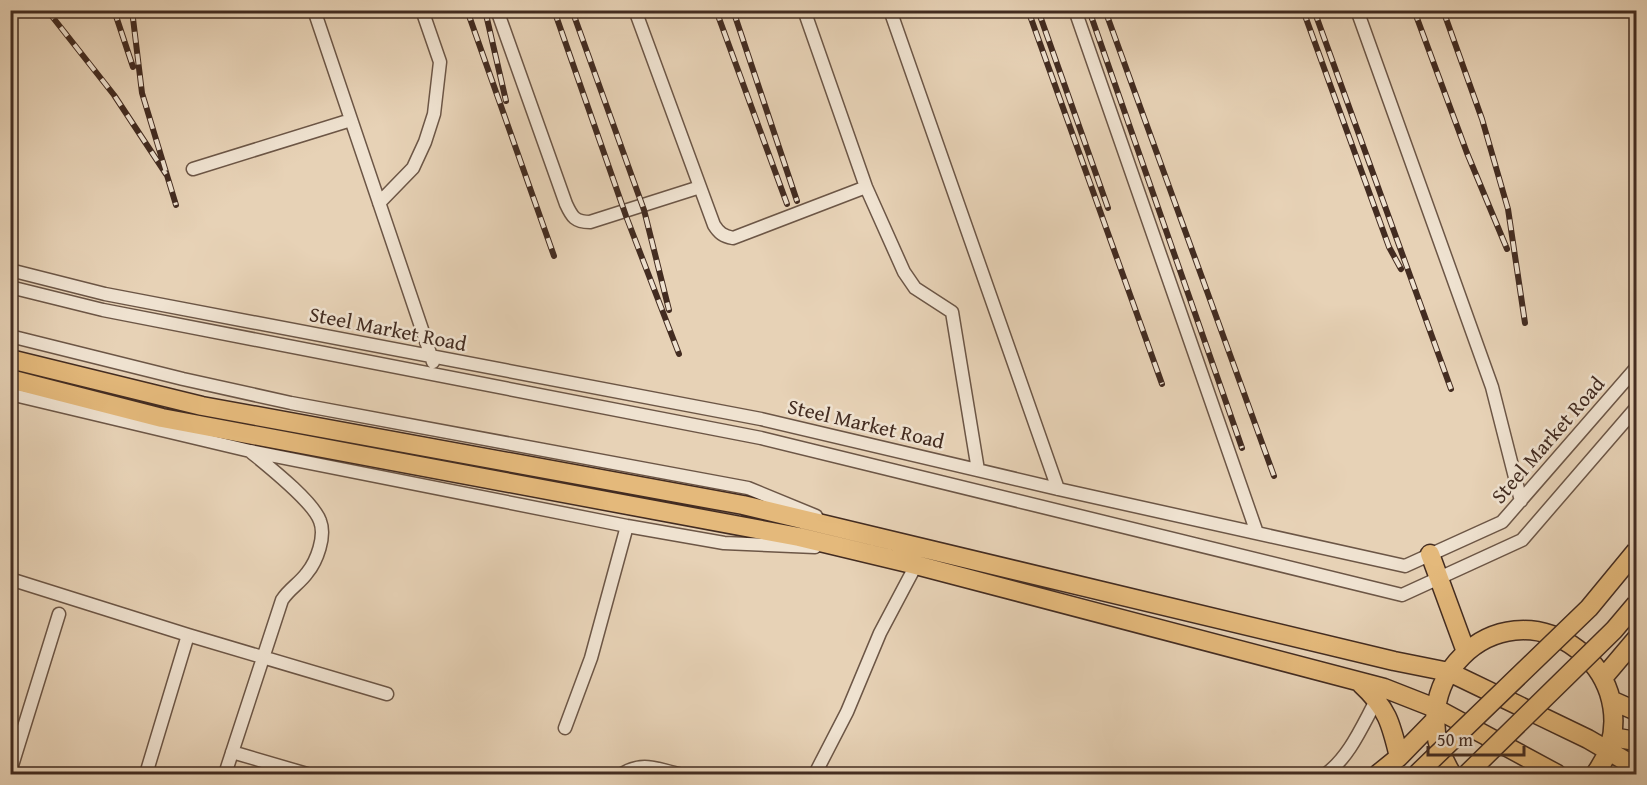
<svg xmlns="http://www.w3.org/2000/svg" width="1647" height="785" font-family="'Gentium Book Plus',serif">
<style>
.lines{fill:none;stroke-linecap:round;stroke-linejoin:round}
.minor-casing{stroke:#6c5646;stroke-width:15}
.highway-casing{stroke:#432c21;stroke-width:21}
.minor{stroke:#efe2d0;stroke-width:12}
.highway{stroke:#e4b97b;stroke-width:18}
.rail-casing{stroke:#432c21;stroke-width:6}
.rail{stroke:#efe2d0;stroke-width:4;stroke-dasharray:11;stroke-linecap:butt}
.highway-bridge-casing{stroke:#432c21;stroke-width:21;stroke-linecap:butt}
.highway-bridge{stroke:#e4b97b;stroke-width:18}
.labels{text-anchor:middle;stroke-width:5;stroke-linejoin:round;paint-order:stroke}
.street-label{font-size:21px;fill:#432c21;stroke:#efe2d0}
</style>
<rect width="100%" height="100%" fill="#e7d2b6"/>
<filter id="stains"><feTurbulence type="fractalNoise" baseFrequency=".00333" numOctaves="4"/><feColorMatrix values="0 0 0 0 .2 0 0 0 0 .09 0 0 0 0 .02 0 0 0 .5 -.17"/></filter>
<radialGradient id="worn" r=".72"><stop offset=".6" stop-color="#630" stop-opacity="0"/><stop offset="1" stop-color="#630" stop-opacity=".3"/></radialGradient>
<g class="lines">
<!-- minor casing -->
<g class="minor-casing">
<path id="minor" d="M314,10l119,352
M497,10l69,194c6,13 9,18 24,18l110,-35
M635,10l79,215c5,8 9,11 19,13l133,-51
M804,10l62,177 38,85 11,16 37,24 26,158
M890,10l168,479
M1075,10l182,523
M1357,10l135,377 29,114
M193,169l158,-49
M379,203l34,-35 12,-26 9,-28 6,-52 -18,-52
M10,270l95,24 656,125 297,70 347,77 97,-44 134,-154
M10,287l93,23 658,128 641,157 120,-55 114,-132
M10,336l173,43 108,24 457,85 68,28
M10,394l240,57 377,75 97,17 91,4
M10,579l178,56 199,59
M565,728l26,-70 36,-132
M232,752l75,22
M10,772l49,-158
M146,774l42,-139
M225,774l57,-174c7,-11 18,-17 25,-27 10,-12 19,-37 13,-52 -7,-20 -52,-55 -69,-69
M622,774c21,-13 34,-5 57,0
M815,774l32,-62 33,-79 36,-68
M1326,774c24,-18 36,-48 51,-75"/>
</g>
<!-- highway casing -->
<g class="highway-casing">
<path id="highway" d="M10,359l192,47 541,99 651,156 55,11 139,67 48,28
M10,379l152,39 637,119 117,28 468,123 51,20 122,66
M1430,554l36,98
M1603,678l33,-39
M1361,684c26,24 30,39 38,73
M1611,700l25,11
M1612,737l24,4
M1378,774l21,-17 36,-37
M1452,774c-57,-87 43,-186 125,-125 15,11 26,26 32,44 9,29 4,57 -14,81"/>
</g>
<!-- minor -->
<use href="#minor" class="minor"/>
<!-- highway -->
<use href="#highway" class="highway"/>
<!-- rail casing -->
<g class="rail-casing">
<path id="rail" d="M47,10l67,85 52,79
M114,10l19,57
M132,10l10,83 34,112
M467,10l87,246
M485,10l21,91
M554,10l72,206 53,138
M572,10l72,200 25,100
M716,10l71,194
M733,10l64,191
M1028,10l134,374
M1038,10l70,198
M1089,10l153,438
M1105,10l169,466
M1303,10l86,237 12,22
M1314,10l137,379
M1414,10l53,143 40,96
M1443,10l39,109 26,90 17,114"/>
</g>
<!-- rail -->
<use href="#rail" class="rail"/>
<!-- highway-bridge casing -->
<g class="highway-bridge-casing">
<path id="highway-bridge" d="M1417,774l172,-166 47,-57
M1467,774l147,-144 22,-26"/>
</g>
<!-- highway-bridge -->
<use href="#highway-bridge" class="highway-bridge"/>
</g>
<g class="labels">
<!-- street labels -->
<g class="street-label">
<text transform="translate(388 329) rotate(11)" y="7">Steel Market Road</text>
<text transform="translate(866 424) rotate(13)" y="7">Steel Market Road</text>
<text transform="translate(1548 440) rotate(-49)" y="7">Steel Market Road</text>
</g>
</g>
<!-- margin -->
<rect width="1647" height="785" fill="none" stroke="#e7d2b6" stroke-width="36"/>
<rect x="12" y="12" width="1623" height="761" fill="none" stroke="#432c21" stroke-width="3"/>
<rect x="18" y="18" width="1611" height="749" fill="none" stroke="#432c21" stroke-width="1.5"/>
<!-- scale -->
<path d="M1428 746v9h96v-9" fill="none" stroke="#432c21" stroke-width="3"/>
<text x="1437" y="746" font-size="18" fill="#432c21" stroke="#efe2d0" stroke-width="4.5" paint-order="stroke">50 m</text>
<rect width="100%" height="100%" filter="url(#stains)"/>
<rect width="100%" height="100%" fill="url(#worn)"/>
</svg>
